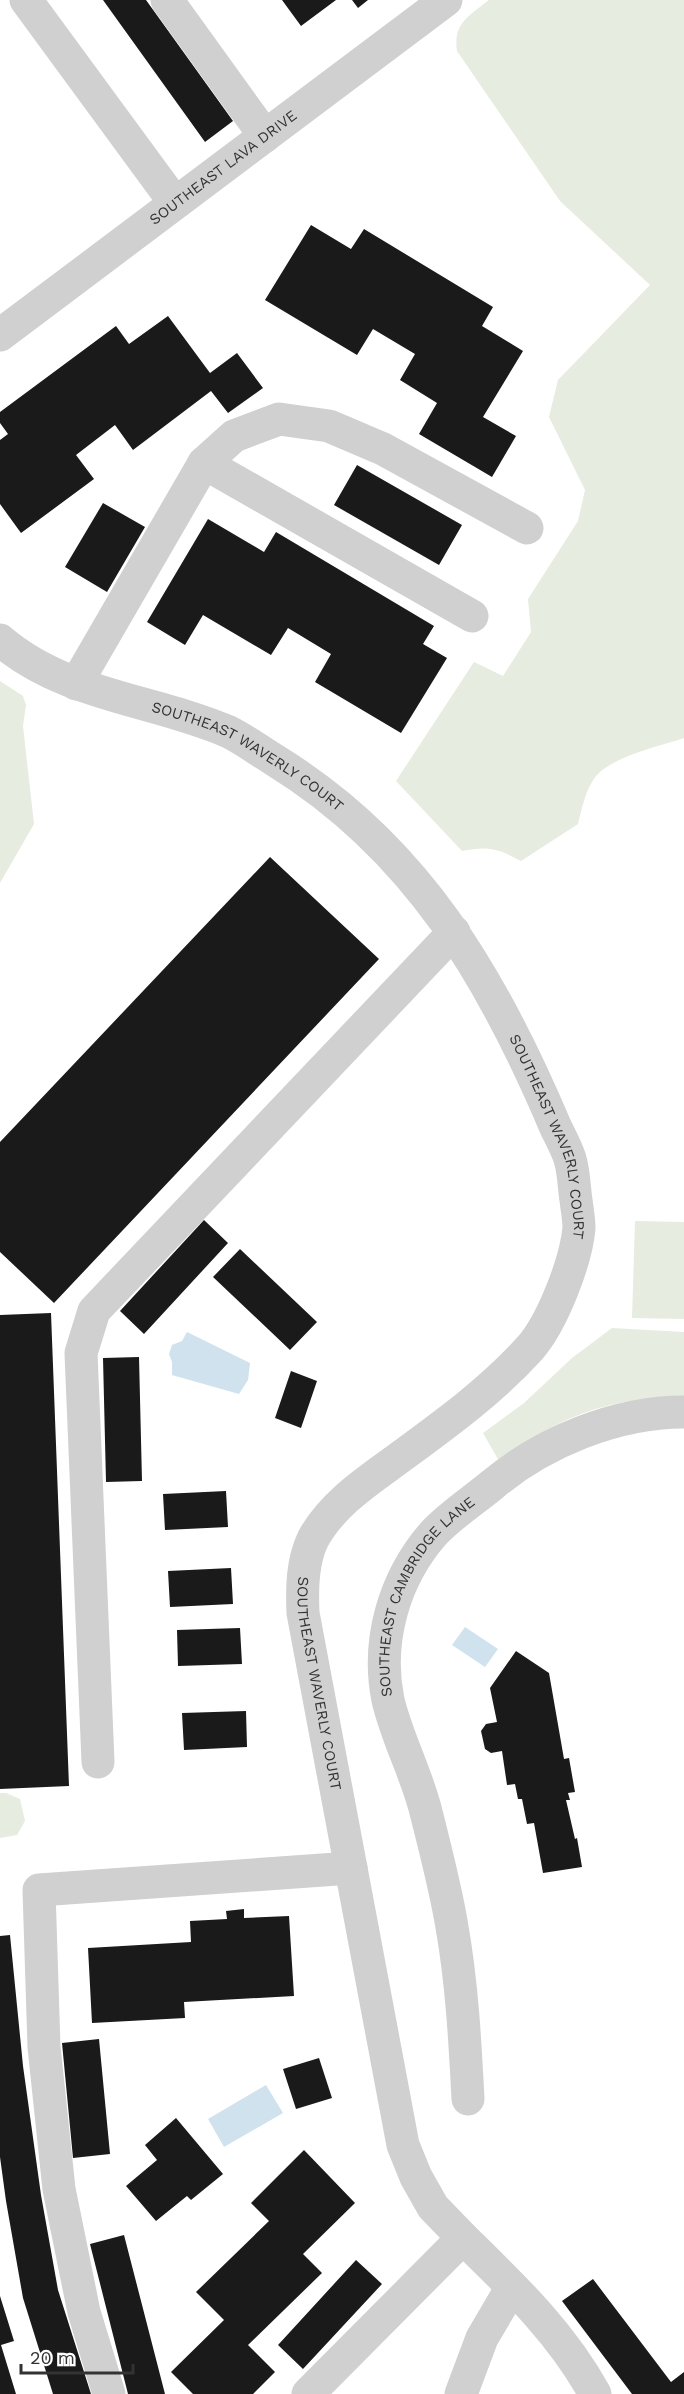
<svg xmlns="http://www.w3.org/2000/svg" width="684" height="2394" font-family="'Work Sans',sans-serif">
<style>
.green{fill:#e6ecdf}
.water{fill:#cfe2ee}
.building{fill:#1a1a1a}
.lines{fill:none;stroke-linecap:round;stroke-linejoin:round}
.minor{stroke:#d0d0d0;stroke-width:33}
.labels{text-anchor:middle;stroke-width:6;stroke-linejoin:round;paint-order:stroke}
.street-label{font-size:15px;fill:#333;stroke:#fff}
</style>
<rect width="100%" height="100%" fill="#fff"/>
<!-- green -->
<path class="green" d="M489,0h195v738c-26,9 -68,17 -87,37 -11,12 -15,33 -19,49l-57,37c-24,-13 -32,-15 -59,-10l-66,-70 78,-119 29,14 28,-44 -3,-33 50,-78 7,-31 -36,-73 9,-37 92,-95 -90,-84 -103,-150c-4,-28 12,-35 32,-51z
M0,681l23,15 3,9 -3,21 11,98 -34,59z
M635,1221l49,1v97l-52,-1z
M612,1328l72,4v68c-42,-5 -88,5 -126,24 -20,10 -39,25 -59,37l-16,-28 41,-30 48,-45z
M0,1793h6l14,6 5,22 -8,14 -17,3z"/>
<!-- water -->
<path class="water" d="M187,1332l63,31 -2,17 -9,14 -67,-19v-13l-3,-8 3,-9 10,-4z
M465,1627l33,22 -13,18 -33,-22z
M266,2085l17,28 -59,34 -16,-28z"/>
<!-- building -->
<path class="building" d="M103,0h43l87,121 -28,21z
M282,0h54l-35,26z
M352,0h16l-10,8z
M311,225l40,24 13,-20 129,78 -11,19 41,25 -40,66 33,19 -24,41 -73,-43 18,-31 -37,-23 15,-26 -42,-25 -16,26 -92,-55z
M168,316l42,57 27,-20 26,35 -35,25 -17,-22 -78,59 -18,-25 -39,30 18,24 -73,54 -21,-29v-64l8,-6 -8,-11v-11l116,-86 13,18z
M357,465l105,60 -23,40 -105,-60z
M103,503l42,24 -38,65 -42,-25z
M208,519l56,33 12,-20 158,94 -11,18 24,14 -46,75 -86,-51 16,-28 -43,-26 -17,27 -68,-40 -18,30 -38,-23z
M270,857l109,102 -325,344 -54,-51v-110z
M204,1220l24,23 -84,91 -24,-23z
M240,1249l77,73 -27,28 -77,-73z
M51,1313l18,473 -69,3v-474z
M139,1357l3,124 -36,1 -3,-124z
M291,1371l26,10 -16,47 -26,-10z
M226,1491l2,36 -63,3 -2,-36z
M231,1568l2,36 -63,3 -2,-36z
M240,1628l2,36 -64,2 -1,-36z
M516,1651l33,22 15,86 5,-1 6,34 -7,1 2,7h-4l9,39 2,-1 5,29 -39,6 -9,-50 -7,1 -5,-25h-4l-3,-15 -8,1 -5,-34 -11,2 -6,-4 -4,-18 5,-7 11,-2 -7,-34z
M246,1711l1,36 -63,3 -2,-37z
M244,1909v9l45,-2 5,80 -110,6 1,16 -93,5 -4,-75 103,-6 -1,-21 37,-2 -1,-8z
M10,1935l13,131 18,129 17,95 33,104h-38l-30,-96 -17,-97 -6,-44v-221z
M99,2039l11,115 -37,4 -11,-115z
M319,2058l13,40 -36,11 -13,-40z
M176,2118l47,56 -32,26 -4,-4 -31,25 -30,-35 31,-26 -12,-15z
M304,2150l51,53 -52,51 19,19 -74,72 27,27 -22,22h-60l-22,-22 53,-52 -28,-28 73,-71 -18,-18z
M124,2235l41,159h-37l-38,-150z
M356,2260l26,24 -79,85 -25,-24z
M593,2279l78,103 13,-10v22h-52l-70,-93z
M0,2296l14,45 -13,4 15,49h-16z"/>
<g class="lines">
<!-- minor -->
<g class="minor">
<path d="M26,0l149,203"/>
<path d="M167,0l98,136"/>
<path id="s1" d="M0,335l446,-335"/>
<path d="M204,463l268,153"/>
<path id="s2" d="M0,640c65,56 153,59 229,92 16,8 32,20 47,29 141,87 217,218 280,367 5,10 11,21 14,31 4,13 4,28 6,41 1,9 3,19 3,28 -3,34 -27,95 -49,120 -38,42 -82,74 -127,107 -32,24 -70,47 -90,84 -11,23 -11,50 -10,74l100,532 13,32 17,30 30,31"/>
<path d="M76,684l128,-221 30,-27 45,-17 50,7 54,23 144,79"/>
<path d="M98,1762l-17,-409 13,-42 360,-379"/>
<path id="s3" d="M468,2099c-3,-58 -6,-115 -16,-172 -6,-37 -16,-75 -25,-111 -9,-40 -30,-77 -39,-116 -12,-59 6,-121 45,-166 15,-17 41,-34 59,-49 51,-43 124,-73 192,-73"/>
<path d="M109,2394l-25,-82 -25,-123 -15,-142 -5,-157 312,-22"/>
<path d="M308,2394l155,-156c50,49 98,94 132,156"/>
<path d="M461,2394l21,-56 30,-51"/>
</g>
</g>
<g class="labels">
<!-- street labels -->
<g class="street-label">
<text dy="5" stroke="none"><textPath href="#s1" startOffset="279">SOUTHEAST LAVA DRIVE</textPath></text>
<text dy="5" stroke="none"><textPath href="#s2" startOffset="276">SOUTHEAST WAVERLY COURT</textPath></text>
<text dy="5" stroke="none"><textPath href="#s2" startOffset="780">SOUTHEAST WAVERLY COURT</textPath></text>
<text dy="5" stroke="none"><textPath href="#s3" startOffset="526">SOUTHEAST CAMBRIDGE LANE</textPath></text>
<text dy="5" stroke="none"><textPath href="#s2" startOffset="1446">SOUTHEAST WAVERLY COURT</textPath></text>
</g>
</g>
<!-- scale -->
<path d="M21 2364v9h112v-9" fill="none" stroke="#333333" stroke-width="3"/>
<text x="30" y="2364" font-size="18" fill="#333333" stroke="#ffffff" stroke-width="4.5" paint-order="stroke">20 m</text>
</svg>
